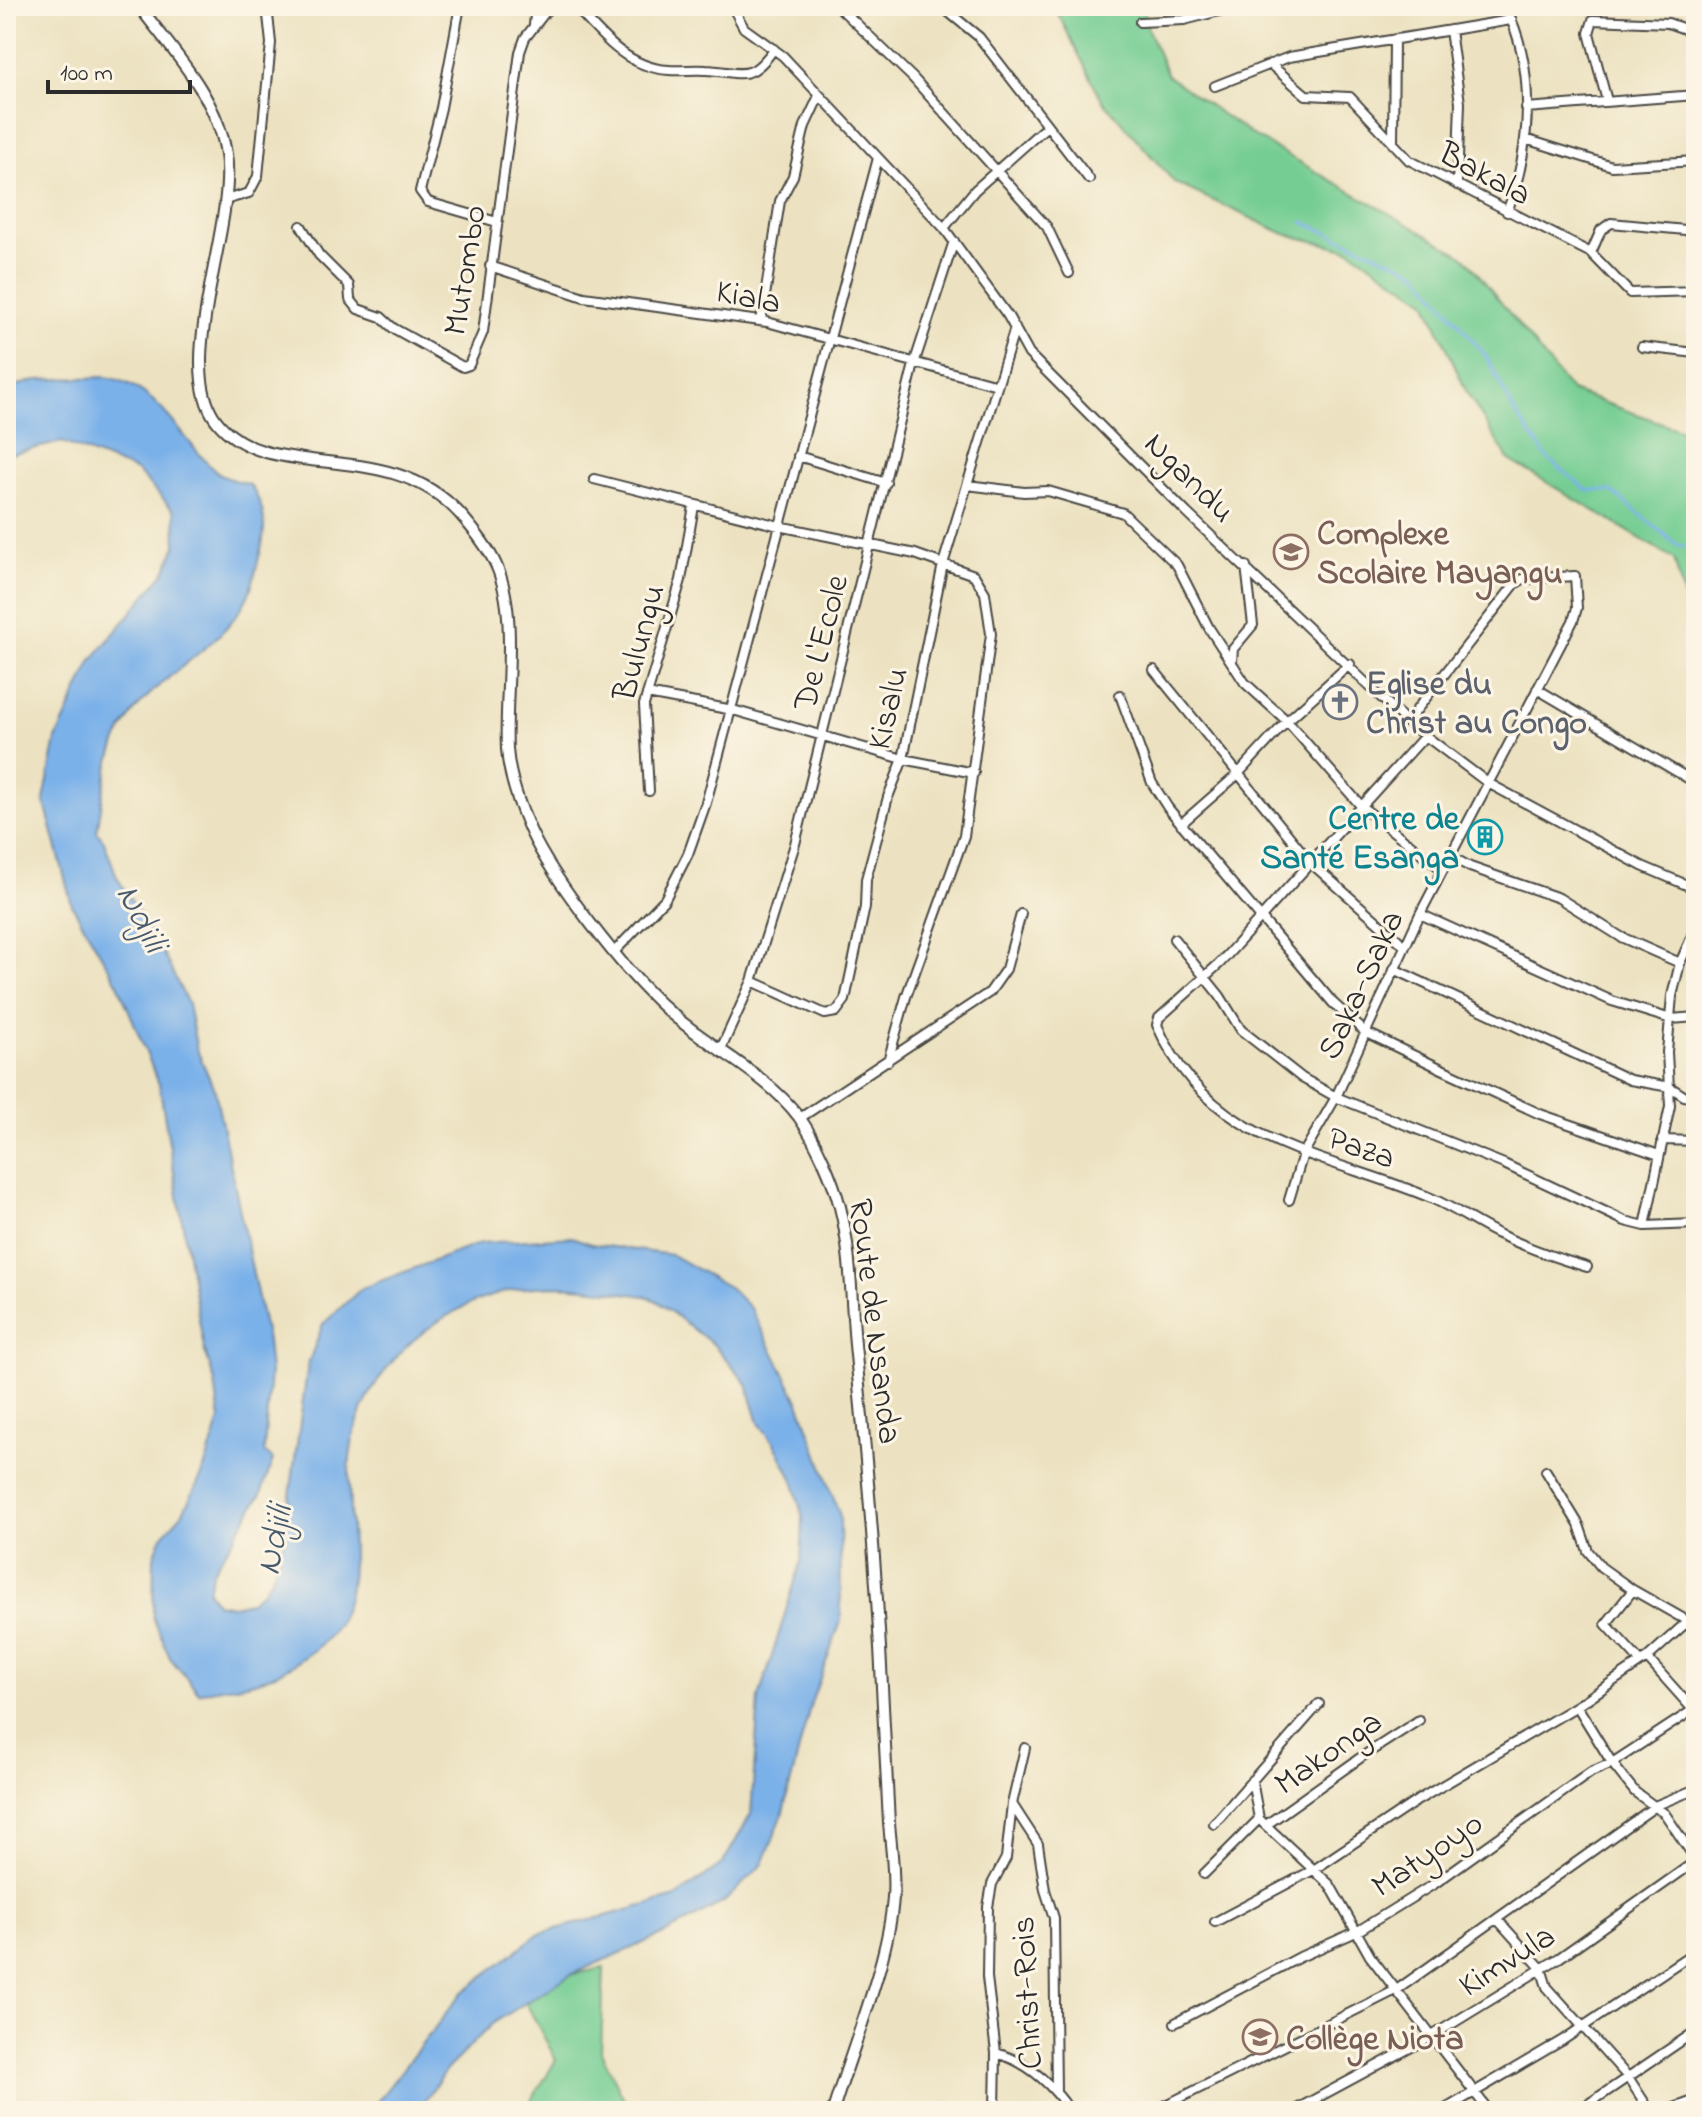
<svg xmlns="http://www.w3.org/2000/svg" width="1702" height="2117" font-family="'Indie Flower',sans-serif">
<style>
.green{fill:#75cd93;stroke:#507c5f;stroke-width:2}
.water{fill:#7ab1e9;stroke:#526e8a;stroke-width:2}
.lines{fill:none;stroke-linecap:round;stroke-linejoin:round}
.stream{stroke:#7ab1e9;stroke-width:3}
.minor-casing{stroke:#484642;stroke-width:12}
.tertiary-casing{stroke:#484642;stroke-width:14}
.minor{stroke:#fff;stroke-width:8}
.tertiary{stroke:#fff;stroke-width:10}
.labels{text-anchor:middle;stroke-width:6;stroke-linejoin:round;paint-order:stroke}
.street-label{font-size:34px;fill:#2b2b2b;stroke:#fcf5e5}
.education-label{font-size:34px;font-weight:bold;fill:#785e54;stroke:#fcf5e5;text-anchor:start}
.worship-label{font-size:34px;font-weight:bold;fill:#5b616d;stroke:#fcf5e5;text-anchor:start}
.culture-label{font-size:34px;font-weight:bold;fill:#0d838f;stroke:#fcf5e5;text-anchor:end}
.water-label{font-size:36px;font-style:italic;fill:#475a6e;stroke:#fcf5e5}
</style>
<rect width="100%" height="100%" fill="#fcf5e5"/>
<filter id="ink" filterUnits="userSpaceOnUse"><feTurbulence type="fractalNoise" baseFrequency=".0125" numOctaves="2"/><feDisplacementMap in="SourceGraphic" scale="16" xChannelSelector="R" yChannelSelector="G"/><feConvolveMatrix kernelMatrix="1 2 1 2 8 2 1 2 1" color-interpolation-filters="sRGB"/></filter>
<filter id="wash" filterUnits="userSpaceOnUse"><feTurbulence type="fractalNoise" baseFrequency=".006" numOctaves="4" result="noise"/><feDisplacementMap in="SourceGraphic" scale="32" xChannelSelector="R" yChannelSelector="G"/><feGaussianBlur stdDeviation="1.8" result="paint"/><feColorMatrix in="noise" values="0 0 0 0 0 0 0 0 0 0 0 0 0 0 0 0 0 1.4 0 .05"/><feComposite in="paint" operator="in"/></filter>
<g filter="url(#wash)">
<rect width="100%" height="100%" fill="#ece2c1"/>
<!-- green -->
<path class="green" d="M1054,6h90l4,24 20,46 81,57 216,124 106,134 125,44v162h-12l-10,-38 -166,-100 -41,-66 -41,-92 -76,-51 -65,-16 -110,-51 -73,-83z
M604,1968l-3,84 29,59h-105l31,-51 -30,-57 44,-28z"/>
<!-- water -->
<path class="water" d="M104,377c52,5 77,62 111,94 8,8 24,10 35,14 16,23 17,42 10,68 -4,15 -7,34 -14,47 -27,51 -89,74 -119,122 -22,35 -23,72 -30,110l7,9 13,36 45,74 26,53 9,46 18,41 52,250 3,31 -6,80 9,7 -12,35 -48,77 -5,19 8,13 17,3 16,-4 13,-10 11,-17 11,-36 24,-175 15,-40 39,-36 119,-45 91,-6 19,7 81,11 58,33 21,21 48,93 41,114 1,105 -30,82 -29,113 -19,48 -39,38 -60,32 -94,41 -78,49 -45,45 -30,42h-47l92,-118 76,-59 138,-37 47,-34 28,-49 8,-116 42,-136 2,-43 -9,-37 -20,-39 -15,-20 -12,-39 -33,-39 -57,-44 -13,-5c-35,-5 -73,-12 -109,-9 -90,8 -176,80 -185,171 -6,52 17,128 -17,173 -15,20 -46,39 -69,48 -20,8 -44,7 -65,14l-29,-35 -17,-41 1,-60 8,-21 20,-22 20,-39 18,-55 -5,-38 -11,-33 -45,-265 -41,-100 -46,-79 -28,-105 12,-61 36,-79 73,-88 11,-26 -1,-34 -38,-41 -75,-29 -56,13v-67l32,-8z"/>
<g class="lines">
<!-- stream -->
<path class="stream" d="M1303,222l113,49 70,85 28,55 34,48 39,31 24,1 66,54 19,5"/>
</g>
</g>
<g filter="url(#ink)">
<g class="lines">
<!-- minor casing -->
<g class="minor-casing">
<path id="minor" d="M460,6l-19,102 -21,83 8,11 69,20
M575,6c25,28 52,62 94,64 12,1 24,-1 37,0 37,2 43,13 68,-21
M732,6l12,22 39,28 161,172 64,88 21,38 158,159 220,209 81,61 154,83 54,23
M838,6l75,72 134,149 22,46
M941,6l38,31 110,142
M1505,6c32,62 26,143 2,206
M1140,22l44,-2 55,-14
M534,25l2,-19
M1450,30l10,73 -3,82
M1270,64l36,31 44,2 59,63 182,93 39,40 66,-2
M1215,86l74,-29 222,-37
M1607,101l-18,-68 4,-13 75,3 28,10
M1526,108l170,-13
M1525,139l87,27 84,-5
M1393,144l1,-104
M225,200l24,-7 9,-17 13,-133 -4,-37
M301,226l18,29 30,30 1,14 8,10 23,8 12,11 70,39 6,-2 14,-33 37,-280 5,-14 25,-32
M944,228l31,-38 72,-64
M1591,253l10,-23 10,-7 85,8
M490,266l94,31 183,25 230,63
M761,321l19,-120 13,-25 12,-50 14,-30
M1642,347l54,6
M798,456l88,27
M594,479l185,47 136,28 59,21 11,18 6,41 -27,202 -58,161 -18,64
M967,485l57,7 24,-1 75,22 54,52 32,63 36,55 42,38 75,86 81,63
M1232,661l1,-12 20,-24 -7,-59
M1154,670l157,193 94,83
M1537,689l159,94
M647,694l86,16 170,49 71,14
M1120,695l32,88 16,25 165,195 32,29 77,37 98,45 119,41
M1424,737l-204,226 -61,55 -2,7c52,121 167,128 274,173 23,10 43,24 65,35 30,14 59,25 91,34
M649,791l-5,-86 37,-125 13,-74
M1181,824l56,-49 50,-54 63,-57
M1450,856l20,11 89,31 62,39 59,26
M1420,914l192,87 59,18 25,-2
M1174,939l46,57 21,34 61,48 34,19 168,67 121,57 20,5 51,-2
M615,951l50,-52 23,-45 18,-51 172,-645
M1394,969l236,111 40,7 14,9 12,2
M752,981l73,33 11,-2 9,-12 20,-93 1,-28 22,-82 15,-38 40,-195 72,-236
M720,1051l32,-70 43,-137 119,-480 40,-123
M800,1118l190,-126 16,-23 15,-55
M1662,1140l34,1
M1289,1200l14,-46 33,-57 84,-183 153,-293 4,-13 -2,-32 -52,3 -8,5 -108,138
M1645,1226l25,-120 -3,-54 5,-56 8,-33 16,-36
M1546,1471l33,54 9,26 13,16 32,23 -27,34 34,37
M1633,1590l51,29 12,12
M1647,1658l49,55
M1577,1706l35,57 23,29 30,22 31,46
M1252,1780l7,39 71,66 40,71 119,155
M1012,1804l26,40 7,46 9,28 2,174
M1214,1824l105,-120
M1266,1825l94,-67 59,-38
M1204,1874l55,-55
M1497,1919l44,49 6,19 81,90 22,34
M1215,1922l100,-53 103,-69 159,-94 70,-48 40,-36h9
M1175,2023l125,-66 58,-26 76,-47 157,-112 21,-9 84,-55
M996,2053c32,9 56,31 74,58
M995,2111l1,-58 -9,-76 1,-70 4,-23 14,-26 6,-54 13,-56
M1154,2111l244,-122 259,-184 39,-16
M1293,2111l139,-75 127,-78 137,-97
M1442,2111l121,-71 133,-89
M1578,2111l118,-80
M1666,2111l30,-11"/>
</g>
<!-- tertiary casing -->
<g class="tertiary-casing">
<path id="tertiary" d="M139,6c33,44 79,92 87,148 11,71 -53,209 -10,266 52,68 172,13 245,95 13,15 27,32 35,50 23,50 8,129 11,184 2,29 12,56 24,83 22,48 94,140 134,176 41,38 100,64 134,109 17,24 34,62 41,90 12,47 11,100 16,148 11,110 21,221 26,332 2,45 5,91 7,136 2,24 6,50 4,74 -4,64 -41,150 -60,214"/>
</g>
<!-- minor -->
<use href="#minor" class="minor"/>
<!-- tertiary -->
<use href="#tertiary" class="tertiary"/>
</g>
</g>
<!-- icons -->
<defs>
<g id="school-ring" transform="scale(1.8)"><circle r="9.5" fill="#fcf5e5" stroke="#8d6e63" stroke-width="1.5"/><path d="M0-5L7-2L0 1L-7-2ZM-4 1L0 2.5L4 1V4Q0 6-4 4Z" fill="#8d6e63"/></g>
<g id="church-ring" transform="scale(1.8)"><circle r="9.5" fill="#fcf5e5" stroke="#6b7280" stroke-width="1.5"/><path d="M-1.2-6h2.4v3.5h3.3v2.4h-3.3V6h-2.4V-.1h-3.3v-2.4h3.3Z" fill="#6b7280"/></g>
<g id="building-ring" transform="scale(1.8)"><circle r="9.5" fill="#fcf5e5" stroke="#0f9aa8" stroke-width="1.5"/><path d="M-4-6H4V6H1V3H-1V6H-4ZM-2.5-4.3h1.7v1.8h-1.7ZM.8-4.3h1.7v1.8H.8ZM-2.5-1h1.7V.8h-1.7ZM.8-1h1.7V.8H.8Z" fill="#0f9aa8"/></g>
</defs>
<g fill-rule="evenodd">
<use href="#school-ring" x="1291" y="552"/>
<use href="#church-ring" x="1340" y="702"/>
<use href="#building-ring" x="1485" y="837"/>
<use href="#school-ring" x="1260" y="2037"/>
</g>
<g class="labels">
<!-- street labels -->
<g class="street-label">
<text transform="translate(1486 172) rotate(28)" y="12">Bakala</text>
<text transform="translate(463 270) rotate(-81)" y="12">Mutombo</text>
<text transform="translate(749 295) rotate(11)" y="12">Kiala</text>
<text transform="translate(1191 476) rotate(45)" y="12">Ngandu</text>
<text transform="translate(637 642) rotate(-75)" y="12">Bulungu</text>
<text transform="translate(819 642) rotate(-76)" y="12">De L'Ecole</text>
<text transform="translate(886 708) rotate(-77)" y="12">Kisalu</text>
<text transform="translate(1359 984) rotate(-65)" y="12">Saka-Saka</text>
<text transform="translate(1362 1146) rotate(19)" y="12">Paza</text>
<text transform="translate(877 1321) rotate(83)" y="12">Route de Nsanda</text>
<text transform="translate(1327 1751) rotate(-35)" y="12">Makonga</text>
<text transform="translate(1426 1853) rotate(-34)" y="12">Matyoyo</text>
<text transform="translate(1506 1959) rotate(-32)" y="12">Kimvula</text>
<text transform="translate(1025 1993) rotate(-93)" y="12">Christ-Rois</text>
</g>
<!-- education labels -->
<g class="education-label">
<text x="1317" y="544">Complexe<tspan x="1317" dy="39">Scolaire Mayangu</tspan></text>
<text x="1286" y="2049">Collège Niota</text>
</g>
<!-- worship labels -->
<g class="worship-label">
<text x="1366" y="694">Eglise du<tspan x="1366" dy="39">Christ au Congo</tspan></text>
</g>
<!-- culture labels -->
<g class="culture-label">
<text x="1459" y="829">Centre de<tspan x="1459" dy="39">Santé Esanga</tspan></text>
</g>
<!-- water labels -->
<g class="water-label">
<text transform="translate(144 917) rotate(63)" y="13">Ndjili</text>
<text transform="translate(272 1539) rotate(-79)" y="13">Ndjili</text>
</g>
</g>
<!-- margin -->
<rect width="1702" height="2117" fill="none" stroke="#fcf5e5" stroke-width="32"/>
<!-- scale -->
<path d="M48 80v12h142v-12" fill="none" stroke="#2b2b2b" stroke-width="4"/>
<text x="60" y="80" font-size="24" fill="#2b2b2b" stroke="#fcf5e5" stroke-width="6" paint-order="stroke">100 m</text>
</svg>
